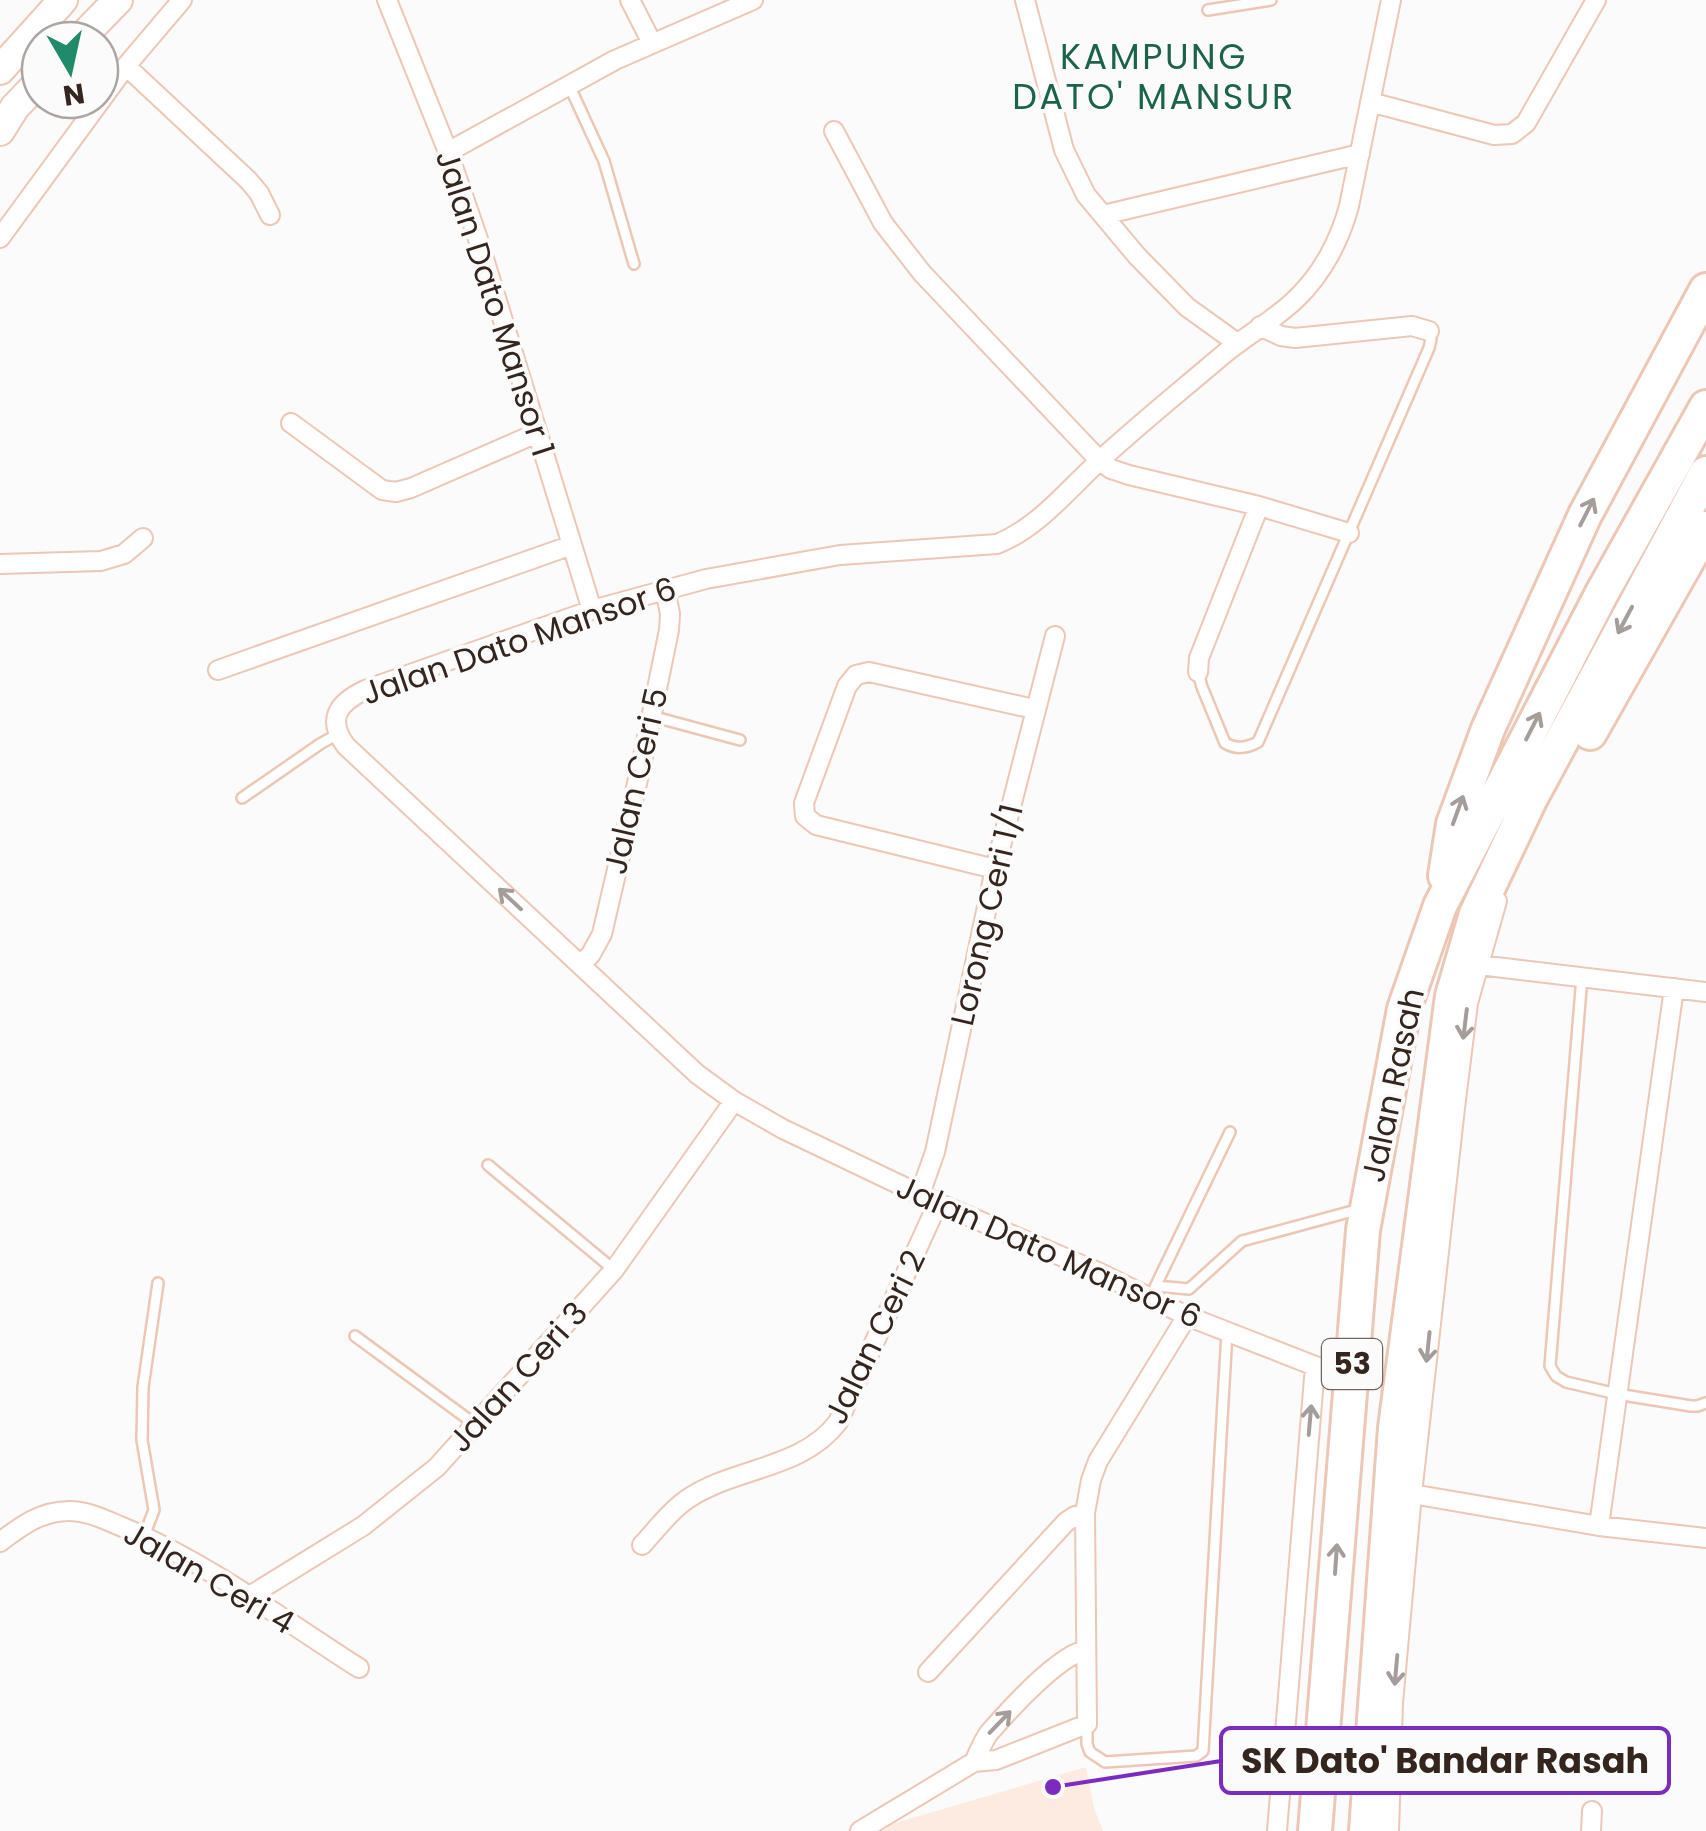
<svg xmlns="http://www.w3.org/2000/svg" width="1706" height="1831" font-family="Poppins,sans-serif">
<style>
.built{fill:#fdebe2}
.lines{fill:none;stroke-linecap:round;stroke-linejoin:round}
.lane-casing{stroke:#ecc7b5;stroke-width:14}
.street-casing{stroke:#ecc7b5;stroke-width:22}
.primary-casing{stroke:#ecc7b5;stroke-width:32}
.highway-casing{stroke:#ecc7b5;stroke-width:38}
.lane{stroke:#fff;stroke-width:9}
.street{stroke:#fff;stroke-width:18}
.primary{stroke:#fff;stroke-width:28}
.highway{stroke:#fff;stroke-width:32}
.oneway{stroke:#a49d9a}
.labels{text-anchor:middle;stroke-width:8;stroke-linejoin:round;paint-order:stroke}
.shield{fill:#fbfbfb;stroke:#706661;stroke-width:2.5}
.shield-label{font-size:30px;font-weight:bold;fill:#34261f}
.street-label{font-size:32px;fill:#34261f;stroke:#fbfbfb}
.neighbourhood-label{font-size:35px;letter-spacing:2.5px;fill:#1c634c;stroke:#fbfbfb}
.leader{fill:none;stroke:#7b2cbf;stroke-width:4}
.callout-dot{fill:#7b2cbf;stroke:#fbfbfb;stroke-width:4}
.callout{fill:#fbfbfb;stroke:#7b2cbf;stroke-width:4}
.callout-label{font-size:35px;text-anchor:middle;font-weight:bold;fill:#34261f}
</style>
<rect width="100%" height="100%" fill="#fbfbfb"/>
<!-- built -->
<path class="built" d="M1086,1767l8,41 9,23h-220l12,-8z"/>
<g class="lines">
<!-- lane casing -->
<g class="lane-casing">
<path id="lane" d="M1208,10l63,-10
M569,85l35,76 30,103
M1198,672l4,15 23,56c11,7 22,5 33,-1l171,-394 2,-9 -2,-8
M651,716l89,24
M242,798l78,-54 18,-10
M1582,977l-32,389 6,10 10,6 51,12 74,12h6l9,-3
M488,1165l125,104
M1156,1286l33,3 53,-48 118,-32
M1155,1287l75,-155
M355,1336l121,89
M144,1536l10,-26 -12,-70 1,-53 15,-104
M1087,1724v20l3,8 15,10 91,-6 7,-5 24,-419"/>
</g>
<!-- street casing -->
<g class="street-casing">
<path id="street" d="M387,0l61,152 29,84 115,374
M630,0l22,43
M1025,0l39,150 22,45 51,61 50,51 50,36
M126,66l122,114 11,13 11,22
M1370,102l124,33 18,-1 14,-11 70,-123
M834,131l49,92 39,50 178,188 11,8 18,6 130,31 90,27
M448,152l167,-92 138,-60
M1103,215l257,-61
M0,238l126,-172 56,-66
M1260,326l21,10 14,2 117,-12 17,5
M291,423l91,67 14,2 15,-4 126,-55
M0,564l101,-3 23,-7 19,-16
M218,670l354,-125
M1198,672l1,-14 60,-152
M995,869l-179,-44 -11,-9 -1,-13 43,-117 9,-11 13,-3 165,37
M581,965l10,-11 11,-20 40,-172 27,-132 1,-16 -5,-25
M1479,965l227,27
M920,1194l15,-42 60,-283 60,-233
M1351,1376l-36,-10 -128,-50 -89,-44 -160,-69 -155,-74 -49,-28 -37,-27 -351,-328c-20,-27 -8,-43 19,-56l227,-80 114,-31 134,-24 157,-11c40,-16 69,-52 100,-81 39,-36 81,-70 121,-104 25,-22 56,-38 79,-61 25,-24 43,-58 52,-92l42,-206
M1412,1494l187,32 107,12
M1599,1526l75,-538
M0,1542c21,-16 41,-31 69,-31 19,0 34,8 51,15 85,35 162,93 239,142
M642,1545c14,-15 27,-33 44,-45 47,-33 116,-30 152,-78l100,-219
M248,1597l115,-71 74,-59 177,-197 120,-169
M1085,1650c-28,7 -76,60 -96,83 -6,8 -10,19 -15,29l22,-2 91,-36 -2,-211 6,-33 7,-19 89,-145
M928,1672l138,-150 9,-6 10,-3
M860,1831l114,-69
M1277,1831l38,-465
M1389,1831l4,-128 19,-209 43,-386 13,-105 29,-102
M1591,1831l1,-20"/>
</g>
<!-- primary casing -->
<g class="primary-casing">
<path id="primary" d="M79,40l39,-40
M0,70l63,-70
M0,131l15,-24 25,-26"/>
</g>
<!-- highway casing -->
<g class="highway-casing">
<path id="highway" d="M1590,733l116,-205
M1445,876l8,-52 35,-95 97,-214 121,-225
M1315,1831l48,-601 41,-221 36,-103 162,-313 104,-186
M1366,1831l29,-403 57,-432 24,-82 54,-114 176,-327"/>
</g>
<!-- lane -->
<use href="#lane" class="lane"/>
<!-- street -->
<use href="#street" class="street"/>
<!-- primary -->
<use href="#primary" class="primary"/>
<!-- highway -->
<use href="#highway" class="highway"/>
</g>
<!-- one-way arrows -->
<defs><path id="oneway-shaft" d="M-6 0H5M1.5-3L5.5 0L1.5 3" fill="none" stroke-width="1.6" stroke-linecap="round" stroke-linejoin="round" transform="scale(2.5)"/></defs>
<g class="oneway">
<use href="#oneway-shaft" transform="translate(1587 512) rotate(-63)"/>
<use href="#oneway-shaft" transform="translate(1625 620) rotate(118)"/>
<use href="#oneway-shaft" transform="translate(1533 726) rotate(-63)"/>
<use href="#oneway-shaft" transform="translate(1458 810) rotate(-70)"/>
<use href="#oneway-shaft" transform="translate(510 899) rotate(-137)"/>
<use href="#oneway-shaft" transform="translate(1465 1024) rotate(97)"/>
<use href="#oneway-shaft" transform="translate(1428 1347) rotate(96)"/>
<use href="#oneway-shaft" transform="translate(1310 1420) rotate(-85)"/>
<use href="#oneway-shaft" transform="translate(1336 1559) rotate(-86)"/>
<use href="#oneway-shaft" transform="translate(1396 1670) rotate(95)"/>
<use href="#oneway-shaft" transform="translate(1000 1722) rotate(-46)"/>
</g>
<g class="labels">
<!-- shield labels -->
<rect class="shield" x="1322" y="1339" width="60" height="50" rx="8"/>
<g class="shield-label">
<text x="1352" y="1374">53</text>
</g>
<!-- street labels -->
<g class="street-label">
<text transform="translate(495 303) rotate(72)" y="11">Jalan Dato Mansor 1</text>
<text transform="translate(519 641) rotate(-19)" y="11">Jalan Dato Mansor 6</text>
<text transform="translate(636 781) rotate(-77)" y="11">Jalan Ceri 5</text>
<text transform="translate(987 915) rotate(-77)" y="11">Lorong Ceri 1/1</text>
<text transform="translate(1393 1085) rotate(-78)" y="11">Jalan Rasah</text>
<text transform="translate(1049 1252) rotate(24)" y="11">Jalan Dato Mansor 6</text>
<text transform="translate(875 1337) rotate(-64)" y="11">Jalan Ceri 2</text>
<text transform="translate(518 1377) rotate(-48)" y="11">Jalan Ceri 3</text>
<text transform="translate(209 1578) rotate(30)" y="11">Jalan Ceri 4</text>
</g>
<!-- neighbourhood labels -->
<g class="neighbourhood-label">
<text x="1154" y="69">KAMPUNG<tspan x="1154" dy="40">DATO' MANSUR</tspan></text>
</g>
</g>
<!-- callouts -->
<path class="leader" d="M1053 1787L1221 1761"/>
<circle class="callout-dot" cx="1053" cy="1787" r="10"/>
<rect class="callout" x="1221" y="1728" width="448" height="65" rx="10"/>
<g class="callout-label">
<text x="1445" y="1773">SK Dato' Bandar Rasah</text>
</g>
<!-- north arrow -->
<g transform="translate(70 70) rotate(171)"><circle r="48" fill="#fbfbfb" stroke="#aba6a3" stroke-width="2.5"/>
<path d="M0-8L18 38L0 25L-18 38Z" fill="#1f8b6a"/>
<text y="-15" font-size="28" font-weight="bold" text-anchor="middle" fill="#34261f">N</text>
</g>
</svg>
